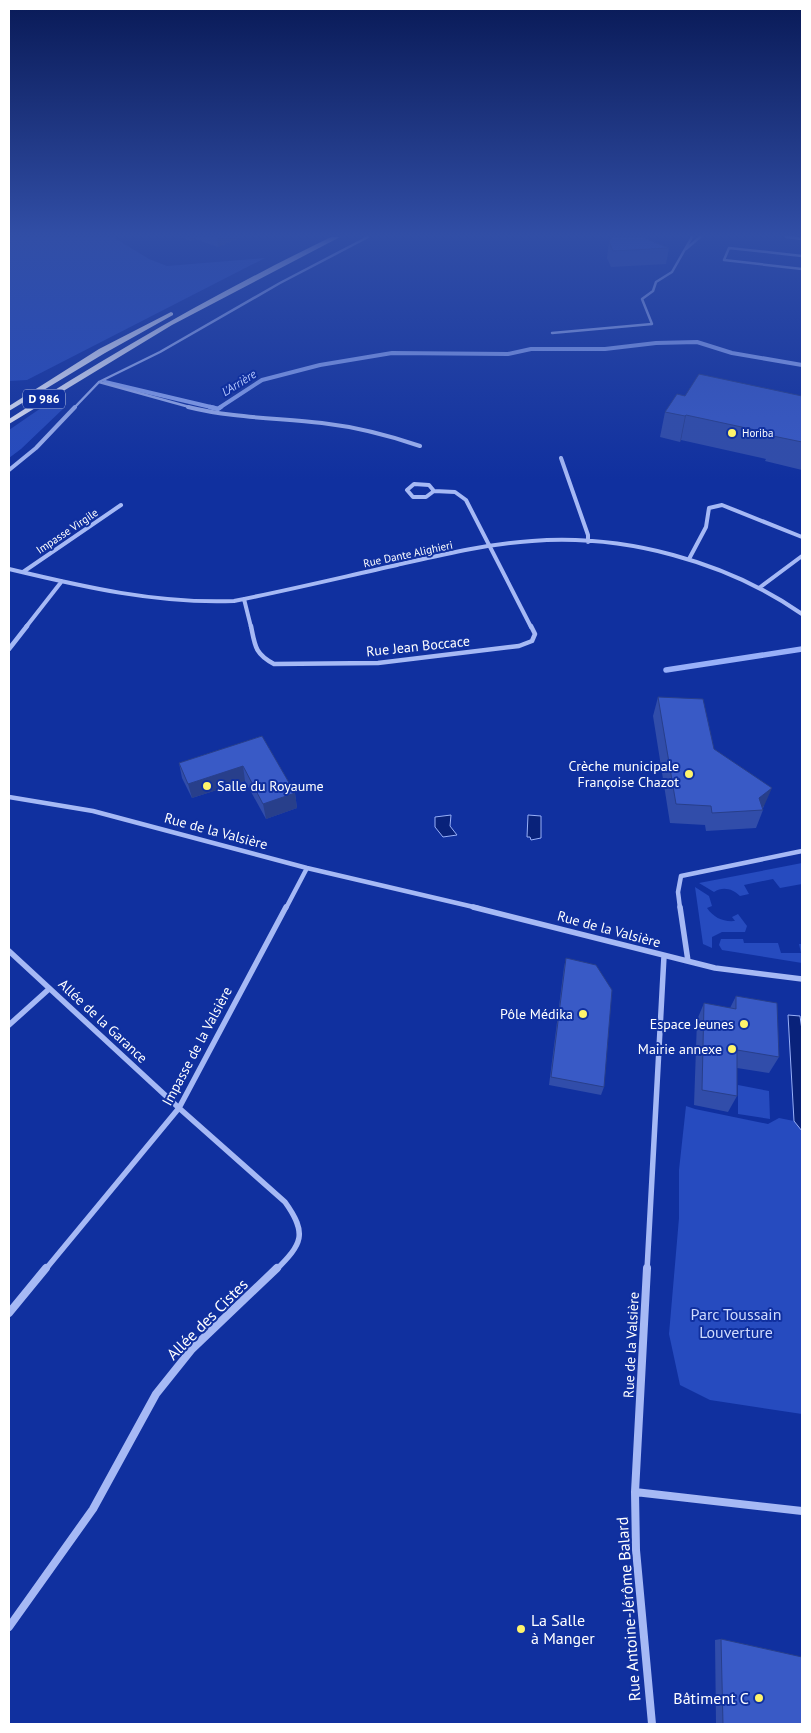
<svg xmlns="http://www.w3.org/2000/svg" width="811" height="1733" font-family="'PT Sans',sans-serif">
<style>
.green{fill:#264bbf}
.water{fill:#09227a;stroke:#98b0f9}
.lines{fill:none;stroke-linecap:round;stroke-linejoin:round}
.stream-far2{stroke:#98b0f9;stroke-width:4}
.stream-far1{stroke:#98b0f9;stroke-width:4.5}
.stream{stroke:#98b0f9;stroke-width:5.5}
.minor-far4{stroke:#a6b9f5;stroke-width:2.5}
.minor-far3{stroke:#a6b9f5;stroke-width:4}
.minor-far2{stroke:#a6b9f5;stroke-width:4.5}
.minor-far1{stroke:#a6b9f5;stroke-width:5.5}
.minor{stroke:#a6b9f5;stroke-width:8}
.primary{fill:#f5f6ff;fill-rule:evenodd}
.wall{fill:#314daa}
.shaded-wall{fill:#283f8b}
.building{fill:#395ac6;stroke:#283f8b}
.poi-dot{fill:#fff46b;stroke:#10309f;stroke-width:2}
.labels{text-anchor:middle;stroke-width:4;stroke-linejoin:round;paint-order:stroke}
.far-poi-label{font-size:11px;fill:#fff;stroke:#10309f;text-anchor:start}
.far-street-label{font-size:11px;fill:#fff;stroke:#10309f}
.far-water-label{font-size:12px;font-style:italic;fill:#b3c5fc;stroke:#10309f}
.shield{fill:#10309f;stroke:#b7c1e2;stroke-width:1}
.shield-label{font-size:12px;font-weight:bold;fill:#fff}
.street-label{font-size:14px;fill:#fff;stroke:#10309f}
.poi-label{font-size:14px;fill:#fff;stroke:#10309f;text-anchor:end}
.near-park-label{font-size:16px;fill:#cfdbfe;stroke:#10309f}
.near-street-label{font-size:16px;fill:#fff;stroke:#10309f}
.near-poi-label{font-size:16px;fill:#fff;stroke:#10309f;text-anchor:start}
</style>
<rect width="100%" height="100%" fill="#10309f"/>
<!-- green -->
<path class="green" d="M9,237h104l36,22 18,7 98,-8 -238,122 -18,1z
M57,397l8,10 -44,42 -12,9v-28z
M802,863v21l-22,4 -7,-9 -29,6 5,9 -9,2c-7,-7 -17,-10 -26,-4l-15,-9z
M695,887l14,9 3,10 -5,2c7,10 16,14 28,13l-3,-4 6,-3 9,12 -2,6h-23l-10,5v11l-9,-4z
M721,939h22l1,4h34l3,10h20l-2,-9h3v19l-80,-13 -3,-5z
M738,1085l31,6 1,28 -32,-5z
M686,1106l9,3 73,15 11,-6 15,3 8,10v283l-92,-14 -30,-15 -11,-51 10,-116v-48z"/>
<!-- water -->
<path class="water" d="M451,815l-1,11 7,9 -14,2 -8,-10v-10z
M528,815l13,1v22l-10,2 -1,-3h-3z
M788,1015l12,1 2,14v101l-8,-10z"/>
<g class="lines">
<!-- stream-far2 -->
<path class="stream-far2" d="M105,382l110,26
M219,408l43,-28 58,-15 72,-12 116,1 23,-5h74l51,-6 41,-1 35,11 70,12"/>
<!-- stream-far1 -->
<path class="stream-far1" d="M210,407l8,2 3,-2"/>
<!-- stream -->
<path class="stream" d="M666,670l136,-21"/>
<!-- minor-far4 -->
<path class="minor-far4" d="M786,237l16,2
M686,249l14,-12
M802,256l-73,-8 -5,12 78,9
M552,333l100,-9 -10,-25 11,-8 3,-9 16,-10 20,-35
M99,382l94,26
M74,408l25,-26 61,-30 120,-69 88,-46"/>
<!-- minor-far3 -->
<path class="minor-far3" d="M188,407c44,11 89,11 134,16 34,4 66,12 98,23
M561,458l27,77v7
M9,470l27,-22 39,-41
M414,484l15,1 5,6 -8,6h-13l-6,-7z
M434,491l21,1 11,8 65,127
M689,559l17,-32 3,-19 13,-3 80,32
M9,569c75,18 148,35 225,32 55,-11 109,-24 163,-36 44,-10 89,-21 135,-24 92,-7 194,20 270,73
M23,572l98,-67
M759,588l43,-32
M244,599l7,28
M26,627l36,-46"/>
<!-- minor-far2 -->
<path class="minor-far2" d="M251,626c4,20 4,28 23,38l104,-1 141,-17 13,-5 3,-7 -4,-8
M9,649l18,-23
M9,797l84,14 214,57 171,40
M286,908l21,-40
M680,908l-2,-16 3,-16 121,-25"/>
<!-- minor-far1 -->
<path class="minor-far1" d="M473,907l242,61 87,11
M680,907l8,54
M9,951l170,157 106,94c23,32 17,42 -9,68
M9,1025l40,-36
M45,1270l134,-162 107,-201
M647,1270l17,-314"/>
<!-- minor -->
<path class="minor" d="M647,1268l-12,224 167,19
M9,1313l37,-45
M635,1492l1,58 16,174
M9,1627l84,-118 63,-115 36,-45 85,-81"/>
<!-- primary -->
<path class="primary" d="M331,237h9l-168,88 -163,99v-5c104,-67 211,-128 322,-182z
M171,312l2,1v2l-68,38 -96,58v-5l90,-57z"/>
</g>
<!-- wall -->
<path class="wall" d="M181,237h60l-23,10 -23,-8 -4,2z
M609,242l60,6 -3,16 -55,3 -4,-9z
M685,396h117v74l-37,-9 1,-2 -85,-19 -1,2 -20,-5 5,-25z
M658,697l56,52 50,57 -1,2v2l-7,18 -50,3 -1,-6 -35,-2 -17,-107z
M262,736l33,57 2,15 -31,11 -21,-38 -53,17 -10,-20 -3,-15z
M566,958l38,129 -3,8 -52,-10 15,-118z
M736,996l43,61 -10,16 -32,-5v28l-9,16 -34,-7 3,-85 7,-17 26,5z
M721,1639l81,85h-86l-1,-84z"/>
<!-- shaded-wall -->
<path class="shaded-wall" d="M190,237h5v2l-4,2z
M217,237h24l-23,10z
M686,415l-5,25 -1,2 5,-26z
M243,766l2,15 -53,17 -4,-14z
M772,788l-8,18 -4,4 -1,-12z
M295,793l2,15 -31,11 -3,-15z"/>
<!-- building -->
<path class="building" d="M612,237h30l27,11 -56,3 -4,-9z
M699,374l103,22v46l-29,-6 1,-2 -88,-19 -1,1 -20,-4 12,-18 8,2z
M658,697l45,2 11,50 58,39 -13,10 4,12 -51,3 -1,-7 -35,-2z
M262,736l33,57 -32,11 -20,-38 -55,18 -9,-21z
M566,958l30,7 16,25 -8,97 -53,-10z
M736,996l41,7 2,54 -42,-7v46l-35,-6 2,-87 32,6z
M721,1639l81,18v67h-79z"/>
<!-- sky -->
<linearGradient id="sky" x2="0" y2="1"><stop stop-color="#091a57"/><stop offset="0.49" stop-color="#314ea6"/><stop offset="1" stop-color="#314ea6" stop-opacity="0"/></linearGradient>
<rect width="811" height="480" fill="url(#sky)"/>
<!-- markers -->
<g class="poi-dot">
<circle cx="732" cy="433" r="5"/>
<circle cx="689" cy="774" r="5"/>
<circle cx="207" cy="786" r="5"/>
<circle cx="583" cy="1014" r="5"/>
<circle cx="744" cy="1024" r="5"/>
<circle cx="732" cy="1049" r="5"/>
<circle cx="521" cy="1629" r="5"/>
<circle cx="759" cy="1698" r="5"/>
</g>
<g class="labels">
<!-- far-poi labels -->
<g class="far-poi-label">
<text x="742" y="437">Horiba</text>
</g>
<!-- far-street labels -->
<g class="far-street-label">
<text transform="translate(67 531) rotate(-34)" y="4">Impasse Virgile</text>
<text transform="translate(408 554) rotate(-12)" y="4">Rue Dante Alighieri</text>
</g>
<!-- far-water labels -->
<g class="far-water-label">
<text transform="translate(239 383) rotate(-32)" y="4">L'Arrière</text>
</g>
<!-- shield labels -->
<rect class="shield" x="23" y="389.5" width="42" height="19" rx="4"/>
<g class="shield-label">
<text x="44" y="403">D 986</text>
</g>
<!-- street labels -->
<g class="street-label">
<text transform="translate(418 646) rotate(-6)" y="5">Rue Jean Boccace</text>
<text transform="translate(216 831) rotate(15)" y="5">Rue de la Valsière</text>
<text transform="translate(609 929) rotate(15)" y="5">Rue de la Valsière</text>
<text transform="translate(103 1021) rotate(43)" y="5">Allée de la Garance</text>
<text transform="translate(197 1046) rotate(-62)" y="5">Impasse de la Valsière</text>
<text transform="translate(631 1345) rotate(-87)" y="5">Rue de la Valsière</text>
</g>
<!-- poi labels -->
<g class="poi-label">
<text x="679" y="771">Crèche municipale<tspan x="679" dy="16">Françoise Chazot</tspan></text>
<text x="217" y="791" text-anchor="start">Salle du Royaume</text>
<text x="573" y="1019">Pôle Médika</text>
<text x="734" y="1029">Espace Jeunes</text>
<text x="722" y="1054">Mairie annexe</text>
</g>
<!-- near-park labels -->
<g class="near-park-label">
<text x="736" y="1320">Parc Toussain<tspan x="736" dy="18">Louverture</tspan></text>
</g>
<!-- near-street labels -->
<g class="near-street-label">
<text transform="translate(207 1319) rotate(-45)" y="6">Allée des Cistes</text>
<text transform="translate(628 1609) rotate(-94)" y="6">Rue Antoine-Jérôme Balard</text>
</g>
<!-- near-poi labels -->
<g class="near-poi-label">
<text x="531" y="1626">La Salle<tspan x="531" dy="18">à Manger</tspan></text>
<text x="749" y="1704" text-anchor="end">Bâtiment C</text>
</g>
</g>
<!-- border -->
<rect width="811" height="1733" fill="none" stroke="#ffffff" stroke-width="20"/>
</svg>
